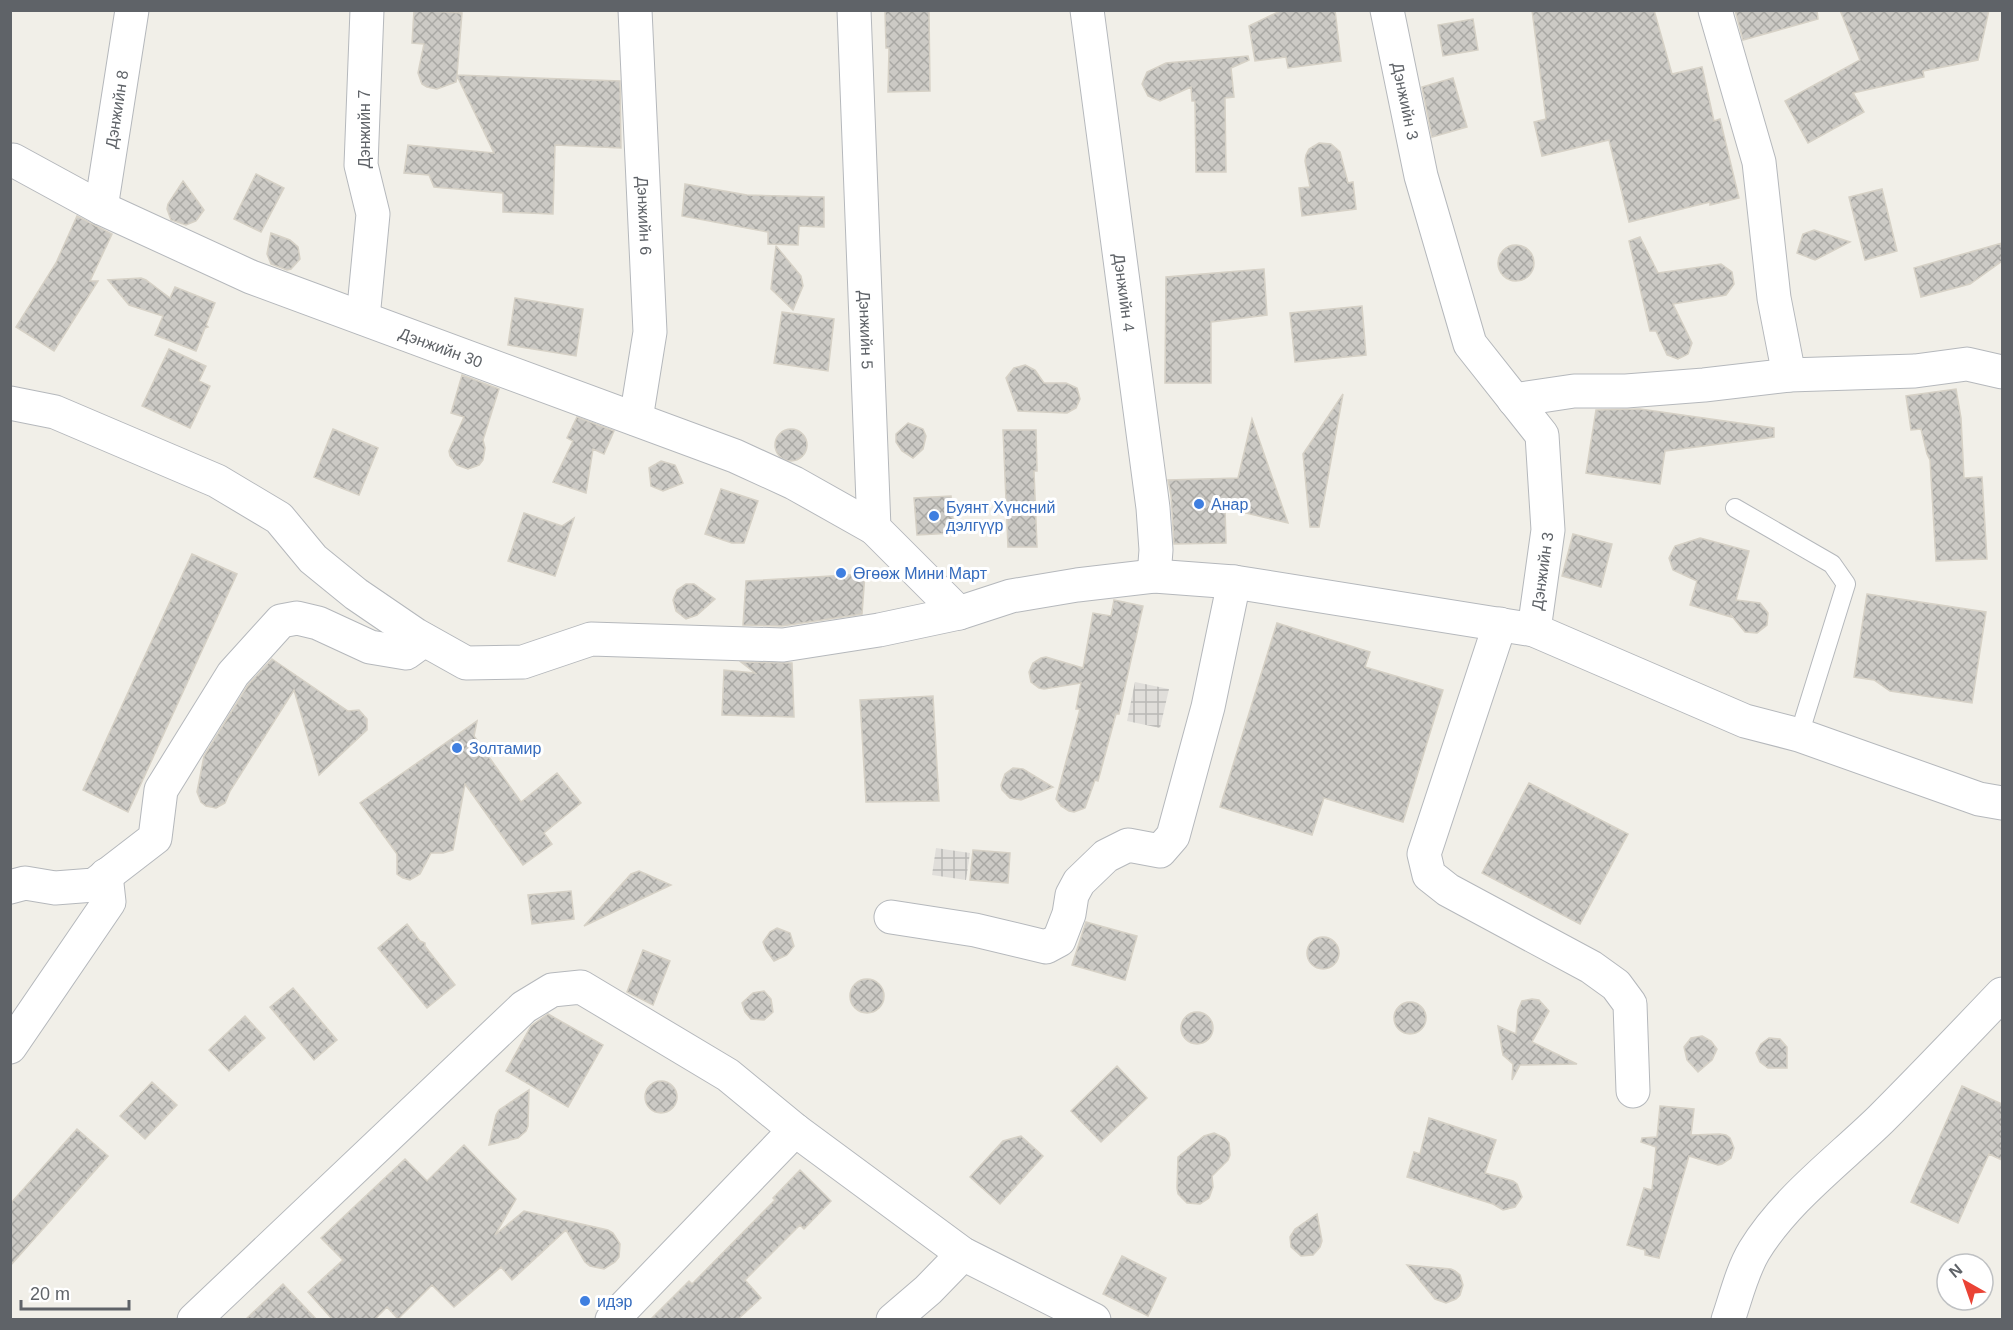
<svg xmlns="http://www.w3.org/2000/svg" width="2013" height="1330" font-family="Arial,sans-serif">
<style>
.industrial{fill:url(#industrial-grid)}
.building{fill:url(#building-cross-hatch);stroke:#d6d1c6;stroke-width:1.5}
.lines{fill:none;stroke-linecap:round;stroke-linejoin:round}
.service-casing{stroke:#b5b8bc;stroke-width:20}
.minor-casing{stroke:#b5b8bc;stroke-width:35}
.service{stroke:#fff;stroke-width:18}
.minor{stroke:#fff;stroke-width:33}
.shop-dot{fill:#3f7fe0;stroke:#fff;stroke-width:2}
.labels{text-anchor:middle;stroke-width:6;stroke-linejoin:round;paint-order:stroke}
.street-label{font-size:16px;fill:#5f6368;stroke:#fff}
.shop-label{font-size:16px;fill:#366cbe;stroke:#fff;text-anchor:start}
</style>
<defs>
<pattern id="industrial-grid" width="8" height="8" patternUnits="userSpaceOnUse" patternTransform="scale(1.5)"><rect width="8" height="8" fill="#e0deda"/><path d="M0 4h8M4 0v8" fill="none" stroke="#b9b8b5"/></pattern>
<pattern id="building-cross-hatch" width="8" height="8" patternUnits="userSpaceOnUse" patternTransform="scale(1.5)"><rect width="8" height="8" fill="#cccac5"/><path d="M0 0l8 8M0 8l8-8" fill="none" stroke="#a9a8a4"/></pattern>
</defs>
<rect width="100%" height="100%" fill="#f1efe8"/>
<!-- industrial -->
<path class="industrial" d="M1135,682l34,7 -9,39 -33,-7z
M936,848l34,5 -4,27 -34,-5z"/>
<!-- building -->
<path class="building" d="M414,10l48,3 -5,62 163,6 1,67 -66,-3 -2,69 -50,-2v-19l-69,-6 -5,-12 -25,-2 4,-28 86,8 -37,-77 -1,6 -19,7 -10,-2 -5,-3 -4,-11 6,-29 -12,-1z
M885,10h44l1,81 -42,1 1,-44h-3z
M1282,10h53l6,51 -53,7 -2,-11 -31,4 -6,-35z
M1532,10h122l18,64 30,-7 12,54 6,-2 19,79 -29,7v-3l-81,20 -20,-82 -67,16 -8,-34 12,-3z
M1735,10h82l1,9 -75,21z
M1840,10h149l-11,50 -55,11 1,6 -71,16 11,19 -56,31 -23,-42 75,-41z
M1473,19l5,31 -35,6 -5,-31z
M1248,56l1,4 -18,8 3,29 -9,1 1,74h-30l-1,-71h-3l-1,-14 -31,14 -12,-5 -6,-12 5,-12 19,-9z
M1453,78l14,49 -35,10 -10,-50z
M1319,143l12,1 9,8 8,31 5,-1 3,27 -54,7 -3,-28 11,-1 -5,-26 1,-6 3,-6z
M256,174l28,14 -23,44 -27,-13z
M183,181l21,29 -8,11 -10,4 -15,-5 -4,-11 1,-5z
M685,184l62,11 77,2v30l-25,-1 -1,19 -30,-1v-12l-86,-16z
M1882,189l15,62 -32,9 -16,-63z
M77,216l35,18 -22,47h8l-44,70 -38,-24 40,-64z
M1814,230l36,12 -35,18 -18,-7 6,-19z
M271,233l19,7 8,7 2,12 -9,10 -4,1 -16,-6 -4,-10z
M1640,237l18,36 63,-9 11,8 2,12 -8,11 -53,9 19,39 -4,11 -10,5 -11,-4 -11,-24h-6l-21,-90z
M2002,243v18l-32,23 -49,13 -7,-29z
M1498 263a18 18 0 1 1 36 0a18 18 0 1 1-36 0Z
M776,246l25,30 2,10 -10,24 -22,-21z
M1264,269l3,46 -56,7v61h-46l1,-106z
M141,278l5,2 24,18 5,-11 40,16 -9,22 2,2 -3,1 -9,23 -41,-16 8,-19 -34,-11 -21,-25z
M515,298l68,11 -7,47 -68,-11z
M1362,306l4,49 -71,7 -5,-49z
M782,312l52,7 -6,52 -54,-8z
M169,349l37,17 -7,15 11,5 -20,42 -48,-22z
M1025,365l10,5 9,13h22l11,5 3,11 -4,9 -9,5 -49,-2 -12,-33 8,-10z
M462,375l37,14 -16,51 2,8 -2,12 -4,5 -11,4 -11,-4 -7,-9 -1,-5 15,-34 -13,-4z
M1956,389l5,29 3,60 18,-1 5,82 -51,2 -6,-101 -3,-6 -6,-25 -10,1 -5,-34z
M1343,394l-24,133h-9l-7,-73z
M1640,409l134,19v9l-109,14 -5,33 -74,-11 10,-63z
M577,417l37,14 -10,23 -11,-5 -7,44 -33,-11 20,-41 -6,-3z
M1252,419l36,104 -63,-15 1,35 -52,1 -3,-49 -3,-15 70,-2z
M908,423l15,6 3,7 -3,13 -10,9 -11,-7 -6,-9v-8z
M333,429l45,19 -19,47 -45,-18z
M775 445a16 16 0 1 1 32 0a16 16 0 1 1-32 0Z
M1003,430h33l1,41h-3l3,76h-29z
M661,461l14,4 8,18 -20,8 -12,-5 -2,-18z
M721,489l37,12 -14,42h-12l-27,-9z
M951,496l3,37 -37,2 -3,-37z
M524,513l38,13 12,-8 -19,58 -47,-15z
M1573,534l39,10 -11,43 -39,-11z
M1700,538l49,13 -13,49 24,3 8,10 -1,12 -10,8 -12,-1 -14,-17v2l-41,-12 7,-24 -24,-11 -4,-12 6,-12z
M192,554l45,20 -109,238 -45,-22z
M865,574l-3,40 -80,12 -39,-1 3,-44z
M686,584h8l21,15 -18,16 -11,4 -10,-8 -3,-11 4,-10z
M1867,594l119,18 -14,91 -82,-12 -16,-11 -20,-3z
M1114,600l29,6 -24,108h-3l-18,67 -3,-1 -10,28 -11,4 -5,-1 -8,-5 -5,-7 24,-90h-4l5,-26 -37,6 -5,-1 -8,-6 -2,-10 4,-9 8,-5 5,-1 37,11 10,-55 18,3z
M1277,623l93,29 -5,15 78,23 -40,132 -79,-24 -12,37 -92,-28z
M272,659l76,52 11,-1 8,9v11l-48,45 -25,-85 -64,101 -5,12 -9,5 -10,-2 -5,-4 -4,-10 7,-36 44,-71z
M741,662l51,1 2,54 -72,-2 2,-45 31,3z
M933,696l6,105 -73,1 -6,-102z
M477,721l-3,15 47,66 36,-29 24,30 -37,30 8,11 -29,21 -58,-81 -12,66 -10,3h-12l-11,21 -10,6 -7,-2 -6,-4v-20l-37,-51z
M1013,768l10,1 30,18 -32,13 -11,-2 -8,-8 -1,-5 4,-11z
M1529,783l99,51 -48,90 -98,-51z
M973,850l37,3 -2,30 -38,-3z
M639,871l32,14 -87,41 47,-52z
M571,891l3,28 -42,5 -4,-29z
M1086,922l51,14 -12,44 -53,-15z
M407,924l13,17 5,2v3l30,39 -28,23 -49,-60z
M777,928l13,5 4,13 -7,9 -13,6 -8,-11 -3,-8 7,-10z
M1307 953a16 16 0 1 1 32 0a16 16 0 1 1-32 0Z
M643,950l27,11 -17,44 -26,-13z
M850 996a17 17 0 1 1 34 0a17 17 0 1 1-34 0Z
M293,988l44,52 -23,20 -44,-53z
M764,991l7,8 2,13 -9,8 -13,-1 -6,-7 -3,-9 11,-10z
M1532,999l7,1 10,11 -17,31 45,22 -57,1 -8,15 1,-16 -10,-9 -5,-29 18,8 2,-24 4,-9z
M1394 1018a16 16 0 1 1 32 0a16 16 0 1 1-32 0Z
M1181 1028a16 16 0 1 1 32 0a16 16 0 1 1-32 0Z
M548,1014l55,31 -35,62 -62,-36 25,-45z
M245,1016l20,22 -36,33 -20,-21z
M1702,1036l9,5 6,8 -5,11 -14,12 -11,-12 -3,-13 7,-9z
M1769,1038l11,1 7,8v21h-19l-8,-6 -4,-9 5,-9z
M1117,1066l30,32 -46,44 -30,-31z
M645 1097a16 16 0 1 1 32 0a16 16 0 1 1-32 0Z
M152,1082l25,23 -32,34 -25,-23z
M1962,1086l40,18v56l-13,-6 -31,69 -47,-21z
M529,1090l-1,36 -2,5 -8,7 -29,7 7,-30 3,-5z
M1660,1106l34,3 -3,26 29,-1 6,1 4,3 4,10 -3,10 -9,6 -4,1 -29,-9 -30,102 -14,-3v-5l-18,-5 17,-57 8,2 4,-43 -15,-5 1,-4 15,-1z
M1429,1118l67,22 -11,33 28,8 4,3 5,13 -7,10 -12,3 -10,-6 -86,-27 7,-25 6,2z
M77,1129l31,27 -98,110v-62z
M1214,1133l11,5 4,5 1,12 -2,5 -16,16 1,11 -4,11 -9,6 -13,-1 -9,-9 -1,-6 1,-31 26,-21z
M1021,1136l22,20 -43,48 -30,-27 33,-36z
M464,1145l52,54 -21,36 29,-24 84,19 5,3 7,11 -1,13 -4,5 -11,7 -14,-3 -5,-4 -19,-32 -54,50 -11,-13 -47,40 -22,-22 -34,34 -11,-12 -13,13h-41l-25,-28 35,-32 -22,-22 84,-79 22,22z
M800,1170l31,31 -27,28 -4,-4 -55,55 16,18 -24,22h-87l39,-39 3,3 83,-84 -2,-2z
M1317,1214l5,27 -2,6 -7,8 -12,1 -10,-9 -1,-10 5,-8z
M1122,1256l44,22 -18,38 -45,-22z
M1407,1265l44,4 4,2 5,4 3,10 -3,10 -4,4 -10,4 -11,-4z
M283,1284l34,36h-72z"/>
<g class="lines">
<!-- service casing -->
<g class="service-casing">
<path id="service" d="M1735,508l97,56 14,20 -47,151"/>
</g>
<!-- minor casing -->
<g class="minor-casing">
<g id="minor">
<path id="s1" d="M635,10l15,322 -14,87"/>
<path id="s2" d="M854,10l20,518 85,85"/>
<path id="s3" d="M1087,10l66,498 3,42 -2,26"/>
<path id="s4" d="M1387,10l34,166 49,168 72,91 6,95 -14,100 211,91 54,14 180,64 23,4"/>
<path id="s5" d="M10,161l3,-1 88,48 150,69 484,179 59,27 80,45"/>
<path id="s6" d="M101,208l31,-198"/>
<path d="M363,318l10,-104 -12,-49 6,-155"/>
<path d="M1789,375l126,-4 52,-7 35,8"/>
<path d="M1514,400l60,-9h52l78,-6 85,-10 -15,-77 -15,-136 -44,-152"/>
<path d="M10,403l45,9 162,69 62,37 34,41 43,35 60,41 50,28 57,-1 68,-23 192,6 96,-15 80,-17 52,-17 66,-11 77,-9 80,6 300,48"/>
<path d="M1500,624l-76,230 5,21 19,15 143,77 25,18 14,19 3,87"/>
<path d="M10,887l15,-4 30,5 39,-3 61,-47 6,-48 72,-116 48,-53 16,-3 21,5 52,24 36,6 18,-13"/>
<path d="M891,917l84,13 71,17 13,-7 10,-26 3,-19 7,-13 27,-26 22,-11 32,6 13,-15 35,-129 26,-125"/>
<path d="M10,1047l99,-145 -3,-27"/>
<path d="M194,1320l330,-313 28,-17 29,-3 147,88 67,55"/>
<path d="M612,1320l183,-190 168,124 131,66"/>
<path d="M893,1320l35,-30 35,-36"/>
<path d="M1728,1320c8,-23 14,-49 26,-69 31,-51 85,-91 127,-132 41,-41 81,-83 121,-125"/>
</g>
</g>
<!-- service -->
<use href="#service" class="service"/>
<!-- minor -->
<use href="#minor" class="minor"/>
</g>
<!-- markers -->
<g class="shop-dot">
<circle cx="1199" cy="504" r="6"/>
<circle cx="934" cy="516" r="6"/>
<circle cx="841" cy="573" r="6"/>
<circle cx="457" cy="748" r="6"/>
<circle cx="585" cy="1301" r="6"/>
</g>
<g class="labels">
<!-- street labels -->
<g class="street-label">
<text dy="6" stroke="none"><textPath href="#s4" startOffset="93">Дэнжийн 3</textPath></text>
<text dy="6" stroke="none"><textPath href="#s6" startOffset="100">Дэнжийн 8</textPath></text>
<text transform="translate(364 129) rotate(-90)" y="6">Дэнжийн 7</text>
<text dy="6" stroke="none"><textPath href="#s1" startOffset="206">Дэнжийн 6</textPath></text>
<text dy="6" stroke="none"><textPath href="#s3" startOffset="285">Дэнжийн 4</textPath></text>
<text dy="6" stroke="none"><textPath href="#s2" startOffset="320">Дэнжийн 5</textPath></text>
<text dy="6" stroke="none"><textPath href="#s5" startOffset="471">Дэнжийн 30</textPath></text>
<text transform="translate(1542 571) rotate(-82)" y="6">Дэнжийн 3</text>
</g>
<!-- shop labels -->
<g class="shop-label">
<text x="1211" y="510">Анар</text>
<text x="946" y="513">Буянт Хүнсний<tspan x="946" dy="18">дэлгүүр</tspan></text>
<text x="853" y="579">Өгөөж Мини Март</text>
<text x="469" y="754">Золтамир</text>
<text x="597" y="1307">идэр</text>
</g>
</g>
<!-- border -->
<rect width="2013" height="1330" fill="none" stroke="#5f6368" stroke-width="24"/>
<!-- north arrow -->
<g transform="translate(1965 1282) rotate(320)"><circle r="28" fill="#ffffff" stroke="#bfc1c3" stroke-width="1.5"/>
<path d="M0-4.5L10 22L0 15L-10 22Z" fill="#ea4335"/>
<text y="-9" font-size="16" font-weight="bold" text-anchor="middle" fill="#5f6368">N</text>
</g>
<!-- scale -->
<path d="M21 1300v9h108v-9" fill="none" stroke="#5f6368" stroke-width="3"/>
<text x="30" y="1300" font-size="18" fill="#5f6368" stroke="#ffffff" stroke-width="4.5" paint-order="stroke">20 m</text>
</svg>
